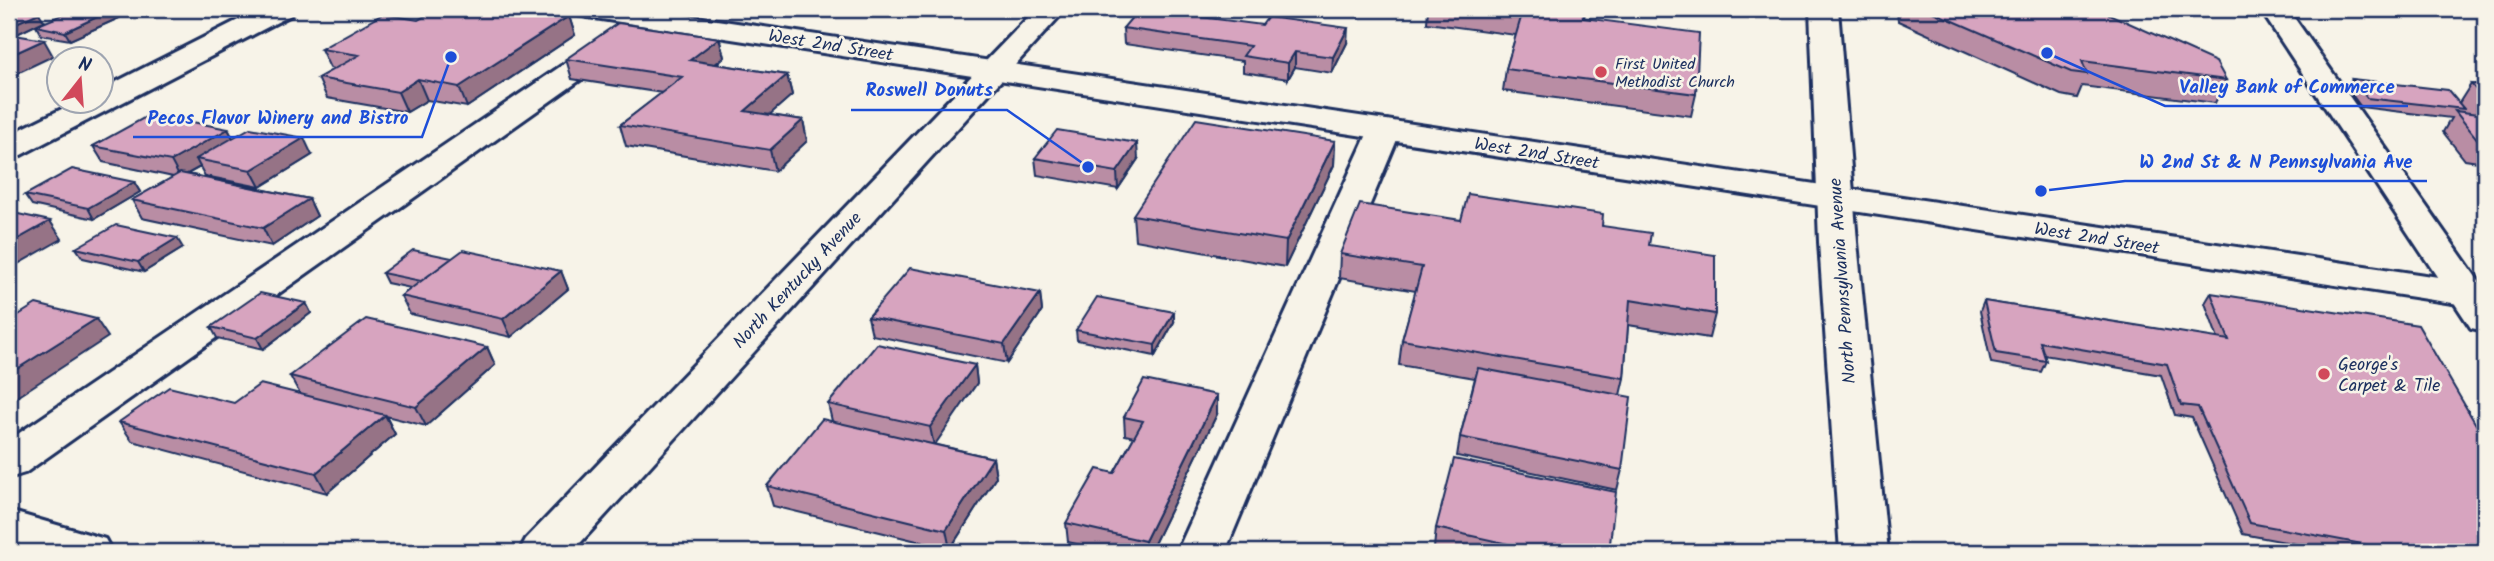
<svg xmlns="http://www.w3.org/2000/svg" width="2494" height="561" font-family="Kalam,sans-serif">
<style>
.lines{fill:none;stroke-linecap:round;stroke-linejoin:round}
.minor-casing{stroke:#1b2f5e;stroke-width:6}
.major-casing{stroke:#1b2f5e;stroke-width:6}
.minor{fill:#f7f3e8;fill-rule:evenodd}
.major{fill:#f7f3e8;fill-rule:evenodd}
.wall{fill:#b98da4;stroke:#1b2f5e;stroke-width:2}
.shaded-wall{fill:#967386;stroke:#1b2f5e;stroke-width:2}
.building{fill:#d7a4bf;stroke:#1b2f5e;stroke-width:2}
.poi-dot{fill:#d1495b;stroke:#f7f3e8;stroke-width:2.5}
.labels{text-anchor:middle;stroke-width:5;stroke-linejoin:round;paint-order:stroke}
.far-poi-label{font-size:16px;fill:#1b2f5e;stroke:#f7f3e8;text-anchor:start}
.street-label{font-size:18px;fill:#1b2f5e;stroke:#f7f3e8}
.poi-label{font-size:18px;fill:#1b2f5e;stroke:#f7f3e8;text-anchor:start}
.leader{fill:none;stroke:#1d4ed8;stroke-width:2.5}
.callout-dot{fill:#1d4ed8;stroke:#f7f3e8;stroke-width:2.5}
.callout-label{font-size:19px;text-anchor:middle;font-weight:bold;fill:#1d4ed8;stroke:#f7f3e8;stroke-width:5;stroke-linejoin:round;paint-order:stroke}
</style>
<rect width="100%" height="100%" fill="#f7f3e8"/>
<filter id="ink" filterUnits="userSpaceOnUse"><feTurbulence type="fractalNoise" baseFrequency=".0143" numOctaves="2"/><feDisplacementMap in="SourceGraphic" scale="14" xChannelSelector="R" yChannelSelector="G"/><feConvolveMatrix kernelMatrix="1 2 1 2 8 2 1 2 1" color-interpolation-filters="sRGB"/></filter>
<g filter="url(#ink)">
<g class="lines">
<!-- minor casing -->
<g class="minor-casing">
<path id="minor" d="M260,9h35l-4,6 -270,140 -12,3v-23l67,-33h26v-13z
M1036,9h30l-494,543h-53l7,-13z
M1810,9h28l19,233 31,310h-48l-21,-310z
M2260,9h28l197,281v41l-14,-3z
M614,34l10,3 5,6 -5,6 -599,424 -16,5v-38l595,-403z
M1385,120l12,3 4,7 -176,422h-48l192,-422 4,-7z
M9,511l96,28 7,13h-85l-18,-5z"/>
</g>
<!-- major casing -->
<g class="major-casing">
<path id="major" d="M574,9h69l1842,275v24l-1897,-291 -10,-2z"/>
</g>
<!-- minor -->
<use href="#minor" class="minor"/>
<!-- major -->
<use href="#major" class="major"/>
</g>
<!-- wall -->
<path class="wall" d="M9,9l35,12 -29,14 -6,-1z
M1308,9h23l-1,2z
M1428,9h158l-2,9 112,76 -5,22 -188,-25 3,-22 10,-34 -89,-12z
M1898,9h189l139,71 -11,23 -133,-17 -5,12 -16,-3 -163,-74 -1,-8z
M569,16l6,19 -108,72 -40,-7 -20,12 -80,-14 -9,-20 16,-9 -4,-1 -9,-19 97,-29z
M119,18l-49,22 -29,-5 -5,-9z
M1123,28l224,15 -15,30 -37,-6 -7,12 -45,-7v-11l-119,-17z
M719,38l5,19 -8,7 71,11 5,20 -23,20 34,5 4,21 -32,30 -149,-25 -6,-21 42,-32 -90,-14 -6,-20z
M2352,79l107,24 12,-19 14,1v78l-20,-3 -22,-28 8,-14 -90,-11 -14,-19z
M228,129l5,9 79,17 -52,32 -55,-11 -5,-9 -12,7 121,25 8,17 -45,30 -130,-28 -10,-18 41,-23 -70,-15 -10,-16z
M1335,141l-1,24 -49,102 -150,-27 -2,-25z
M1035,158l103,1 -20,30 -81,-14z
M134,182l6,10 -46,27 -62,-14 -7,-10z
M1461,220l141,6 47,19 66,69 -6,24 -81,-13 -4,53 -4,17 2,75 -5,20 -160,-34 3,-19 15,-59 -76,-13 3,-25 14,-49 -77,-13 1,-24z
M76,248h107l-39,24 -61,-14z
M452,258l109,13 7,18 -57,48 -101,-23 -9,-18 10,-8 -24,-5 -5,-10z
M1040,293l2,18 -35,52 -135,-28 -4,-18z
M2211,293l274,259h-146l-96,-18 -51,-116 -17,-3 -14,-40 -117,-20 2,6 -5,11 -50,-9 -11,-52 4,-10 234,38 -13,-36z
M306,303l5,10 -48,36 -46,-11 -6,-11z
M1174,322l-19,34 -78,-16 -1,-10z
M487,347l8,18 -69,61 -40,-10 9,18 -68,59 -195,-52 -13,-19 115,-19 66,-9 -10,-18z
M975,365l2,18 -43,61 59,14 3,19 -46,72 -177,-43 -6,-20 65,-65 -4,-17z
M1217,414l-67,138h-40l-42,-10 -2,-19 48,-50 20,-36 -9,-2 -1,-18z
M1436,528l173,24h-155l-20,-4z"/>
<!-- shaded-wall -->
<path class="shaded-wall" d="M114,9l5,9 -49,22 -5,-8z
M39,13l5,8 -29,14 -6,-9z
M569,16l6,19 -108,72 -8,-20z
M1348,28l-1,15 -15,30 1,-16z
M719,38l5,19 -28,22 -6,-19z
M44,40l9,16 -44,21v-21z
M1295,52v15l-7,12v-16z
M787,75l5,20 -42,37 -5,-21z
M418,79l9,21 -20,12 -9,-20z
M803,120l4,21 -32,30 -5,-21z
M228,129l9,17 -41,13 4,8 -20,11 -9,-17z
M304,138l8,17 -52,32 -9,-17z
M1335,141l-1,24 -49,102 1,-26z
M1137,143l1,16 -20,30 -1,-17z
M134,182l6,10 -46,27 -6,-11z
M309,199l8,17 -45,30 -9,-18z
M50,221l12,18 -53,30v-25z
M177,238l6,10 -39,24 -6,-10z
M561,271l7,18 -57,48 -8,-18z
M1040,293l2,18 -35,52 -3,-19z
M306,303l5,10 -48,36 -6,-11z
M1174,312v10l-19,34v-11z
M96,319l12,18 -99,65v-28z
M487,347l8,18 -69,61 -10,-19z
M975,365l2,18 -43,63 -4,-19z
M1217,395v19l-67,138h-5v-11z
M385,415l10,19 -68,59 -11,-20z
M993,458l3,19 -46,72 -4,-19z"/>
<!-- building -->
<path class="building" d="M9,9h8l22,4 -30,13z
M76,9h38l-49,23 -29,-6z
M438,9h82l49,7 -110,71 -41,-8 -20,13 -80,-14 41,-23 -38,-6 62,-35 35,6z
M1139,9l123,16 6,-8 80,11 -15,29 -38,-5 -7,11 -45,-7 7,-10 -127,-18z
M1480,9h105l-2,9 116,15 -3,61 -190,-25 16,-55z
M1926,9h161l13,1 116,52 10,18 -144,-19 5,13 -16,-2z
M618,23l101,15 -29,22 97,15 -42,36 58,9 -33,30 -150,-25 62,-48 -116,-18z
M9,34l35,6 -35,16z
M2352,79l96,11 16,19 -97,-11z
M2471,84l14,1v15z
M2455,111l30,4v25h-7z
M151,114l77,15 -57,32 -78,-15z
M1196,119l139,22 -49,100 -153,-26z
M250,128l54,10 -53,32 -55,-11z
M1057,130l80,13 -20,29 -82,-14z
M72,169l62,13 -46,26 -63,-13z
M180,173l129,26 -46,29 -131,-28z
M1468,194l135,20 -1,12 49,7 -2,12 66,10v59l-85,-14 -6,78 -222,-38 20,-73 -82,-13 20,-50 101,16z
M9,212l41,9 -41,23z
M116,225l61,13 -39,24 -62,-14z
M413,250l39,8 -31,23 -39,-8z
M463,250l98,21 -58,48 -102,-23z
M910,268l130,25 -36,51 -136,-27z
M260,293l46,10 -49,35 -46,-11z
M2211,293l207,32 67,115v112h-80l-155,-29 -52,-116 -17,-2 -14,-41 -127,-22 6,19 -50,-8 -12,-52 245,39z
M1097,297l77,15 -19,33 -79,-15z
M36,304l60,15 -87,55v-53z
M366,319l121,28 -71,60 -126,-31z
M877,344l98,21 -45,62 -102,-23z
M1478,368l153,29 -9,73 -162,-33z
M1144,380l73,15 -72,146 -79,-18 31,-54 17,4 29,-52 -19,-4z
M260,384l125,31 -69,58 -197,-51 50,-35 65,16z
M822,419l171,39 -47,72 -179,-44z
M1454,459l162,33 -7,60h-65l-108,-24z"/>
</g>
<!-- markers -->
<g class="poi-dot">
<circle cx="1601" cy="72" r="7"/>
<circle cx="2324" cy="374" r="7"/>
</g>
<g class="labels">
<!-- far-poi labels -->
<g class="far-poi-label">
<text x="1615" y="69">First United<tspan x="1615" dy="18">Methodist Church</tspan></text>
</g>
<!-- street labels -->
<g class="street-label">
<text transform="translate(831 45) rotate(9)" y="6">West 2nd Street</text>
<text transform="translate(1537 153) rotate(9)" y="6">West 2nd Street</text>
<text transform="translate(2097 238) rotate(9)" y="6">West 2nd Street</text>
<text transform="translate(797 280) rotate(-47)" y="6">North Kentucky Avenue</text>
<text transform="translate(1842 281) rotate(-94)" y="6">North Pennsylvania Avenue</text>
</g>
<!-- poi labels -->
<g class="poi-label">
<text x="2338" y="370">George's<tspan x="2338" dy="21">Carpet &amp; Tile</tspan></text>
</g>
</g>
<!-- callouts -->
<path class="leader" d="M2047 53L2165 106H2408M1088 167L1007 110H851M451 57L422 137H133M2041 191L2125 181H2427"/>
<g class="callout-dot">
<circle cx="2047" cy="53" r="7"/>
<circle cx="1088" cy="167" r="7"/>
<circle cx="451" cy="57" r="7"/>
<circle cx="2041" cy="191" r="7"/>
</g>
<g class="callout-label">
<text x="2287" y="93">Valley Bank of Commerce</text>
<text x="929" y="96">Roswell Donuts</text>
<text x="278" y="124">Pecos Flavor Winery and Bistro</text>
<text x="2276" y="168">W 2nd St &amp; N Pennsylvania Ave</text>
</g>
<!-- margin -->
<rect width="2494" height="561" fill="none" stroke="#f7f3e8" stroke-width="35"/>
<rect x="18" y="18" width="2459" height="526" fill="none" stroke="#1b2f5e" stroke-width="2.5" filter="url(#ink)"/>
<!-- north arrow -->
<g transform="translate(80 80) rotate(17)"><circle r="33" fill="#f7f3e8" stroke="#9fa5b1" stroke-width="2"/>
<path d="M0-5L12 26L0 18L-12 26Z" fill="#d1495b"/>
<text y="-10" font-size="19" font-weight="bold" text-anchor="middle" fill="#1b2f5e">N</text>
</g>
</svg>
